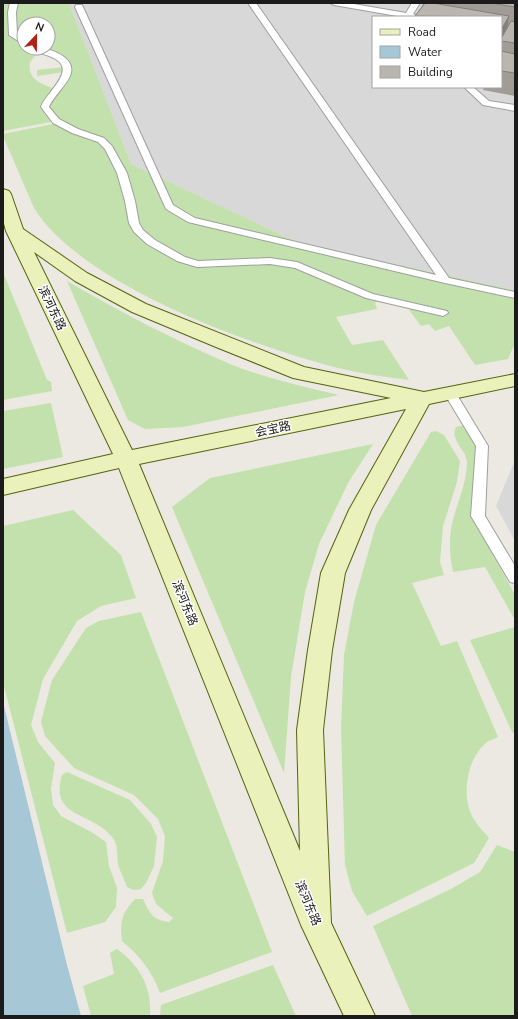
<svg xmlns="http://www.w3.org/2000/svg" width="518" height="1019" font-family="'Nunito Sans','Noto Sans SC',sans-serif">
<style>
.residential{fill:#d9d8d8;fill-rule:evenodd}
.grass{fill:#c2e1ac;fill-rule:evenodd}
.water{fill:#a6c7d5}
.lines{fill:none;stroke-linecap:round;stroke-linejoin:round}
.service-casing{stroke:#9f9f9f;stroke-width:2}
.secondary-casing{stroke:#556410;stroke-width:2}
.service{fill:#fff;fill-rule:evenodd}
.secondary{fill:#eaf1ba;fill-rule:evenodd}
.wall{fill:#a19c96}
.shaded-wall{fill:#837f7a}
.building{fill:#bbb5af;stroke:#837f7a}
.labels{text-anchor:middle;stroke-width:3;stroke-linejoin:round;paint-order:stroke}
.street-label{font-size:12px;fill:#1b1b1b;stroke:#fff}
</style>
<rect width="100%" height="100%" fill="#ebe9e1"/>
<!-- residential -->
<path class="residential" d="M69,3h446v287l-214,-46 -170,-80zM373,17h128v70h-128z
M515,460v81l-19,-35z"/>
<!-- grass -->
<path class="grass" d="M3,3h66l62,161 170,80 214,46v53l-7,16 -33,6 -26,-39 -14,5 -6,-7 -8,2 -12,-16 4,-4 -33,-8 -5,5 2,6 -41,8 16,28 31,-5 26,40c-25,-3 -50,-7 -75,-13 -86,-23 -252,-82 -300,-159l-31,-72v-2l55,-11 -2,-2 -53,10zM24,24h24v24h-24zM41,49l24,12 -4,23 -5,5c-14,-5 -29,-9 -26,-27z
M64,67v5l-27,4v-6z
M3,272l44,108 4,2 1,9 -49,9z
M67,281c53,31 107,59 163,83 35,14 72,22 109,31l-156,32 -38,2 -17,-9z
M51,403l12,54 -60,12v-58z
M464,425l13,22 -3,73 41,75v25l-30,-53 -32,5c-3,-13 -4,-29 -2,-43 4,-22 15,-41 16,-65 1,-14 -18,-23 -11,-37z
M436,431l8,4 16,26 -3,21 -14,44 -3,36 4,13 -32,8 29,63 16,-5 41,96c-3,2 -8,3 -11,5 -20,16 -26,52 -15,74 4,8 11,15 17,22l-15,25 -107,53 -15,-25 -7,-26 -4,-137 3,-73 10,-53 22,-77 55,-93z
M373,444l-25,39 -29,61 -14,48 -14,85 -7,96 -112,-266 38,-29z
M73,510l48,45 15,43 -35,8 -24,15 -34,58 -12,46 7,17 17,21 -4,26 2,16 8,11 32,17 13,9 3,24 8,22 -1,19 -11,15 -38,11 -64,-251v-156z
M141,612l131,340 -112,41c-8,-22 -20,-37 -38,-52 -2,-18 -1,-28 13,-42h8c7,15 10,21 26,23l4,-4 -17,-14 -4,-11 11,-32 2,-25 -7,-17 -24,-24 -60,-27 -29,-32 -4,-14 11,-42 34,-52 13,-7z
M515,627v107l-3,-2 -42,-92z
M67,772l63,28 21,24 6,13 -3,29 -8,17 -5,6 -7,1 -7,-3c-3,-8 -7,-16 -9,-23 -1,-9 0,-21 -6,-27 -20,-26 -63,-18 -50,-62z
M497,845l18,7v164h-103l-39,-90 78,-37 29,-17z
M117,949c23,17 35,38 33,67h-59l-8,-30 31,-12 -4,-21z
M273,965l23,51h-136l1,-11z"/>
<!-- water -->
<path class="water" d="M3,702l64,263 14,51h-78z"/>
<g class="lines">
<!-- service casing -->
<g class="service-casing">
<path id="service" d="M10,3h8l-2,9 1,22 7,5v6l-15,-10 -1,-23z
M248,3h8l193,275 66,14v6l-70,-15 -257,-61 -22,-13 -91,-202 1,-2h6l1,2 90,198 22,13 241,57z
M330,3h18l58,10 6,-10h8l-7,11 9,3h-19l-69,-12z
M32,48c12,0 23,2 32,9 21,16 -9,34 -15,50l10,12 19,10 26,9 8,8 15,27 8,28 4,22 4,7 12,10 30,17 13,4 72,-3 27,4 76,32 74,17 1,2 -5,3 -77,-18 -71,-30 -25,-4 -73,3 -20,-6 -30,-17 -13,-12 -5,-9 -4,-22 -8,-28 -12,-24 -7,-7 -26,-9 -19,-10 -12,-16c4,-13 34,-35 16,-47 -7,-5 -19,-6 -25,-12z
M464,87h9l16,14 26,4v6l-32,-6z
M450,389l4,1 34,56 -3,70 30,50v17l-5,-1 -39,-66 5,-70 -32,-53 2,-3z"/>
</g>
<!-- secondary casing -->
<g class="secondary-casing">
<path id="secondary" d="M3,189l6,2 2,3 12,35 64,44 59,31 158,63 120,25 91,-18v12l-86,18 -58,106 -26,63 -13,77 -9,80 8,193 44,93h-31l-43,-91 -182,-457 -116,27v-16l110,-25 -107,-223 -3,-11zM34,252l41,29 57,31 84,35 77,31 98,20 -259,52zM406,409l-57,101 -28,63 -13,77 -11,80 3,121 -161,-387z"/>
</g>
<!-- service -->
<use href="#service" class="service"/>
<!-- secondary -->
<use href="#secondary" class="secondary"/>
</g>
<!-- wall -->
<path class="wall" d="M423,3h92v93l-32,-6 1,-3h17v-70h-86l7,-11z"/>
<!-- shaded-wall -->
<path class="shaded-wall" d="M509,16l-3,21 -5,4v-11z"/>
<!-- building -->
<path class="building" d="M425,3h8l76,13 -8,14v-13l-86,-1z
M491,3h24v4z
M511,21l4,1v21l-14,-2v-2z
M501,51l14,3v19l-14,-2z"/>
<g class="labels">
<!-- street labels -->
<g class="street-label">
<text transform="translate(52 308) rotate(64)" y="4">滨河东路</text>
<text transform="translate(273 429) rotate(-12)" y="4">会宝路</text>
<text transform="translate(185 603) rotate(68)" y="4">滨河东路</text>
<text transform="translate(308 903) rotate(67)" y="4">滨河东路</text>
</g>
</g>
<!-- border -->
<rect width="518" height="1019" fill="none" stroke="#1b1b1b" stroke-width="8"/>
<!-- legend -->
<rect x="372" y="16" width="130" height="72" fill="#ffffff" stroke="#a4a4a4"/>
<rect x="380" y="29" width="20" height="6" fill="#eaf1ba" stroke="#a4a4a4"/>
<text x="408" y="36" font-size="12" fill="#1b1b1b">Road</text>
<rect x="380" y="46" width="20" height="12" fill="#a6c7d5" stroke="#a4a4a4"/>
<text x="408" y="56" font-size="12" fill="#1b1b1b">Water</text>
<rect x="380" y="66" width="20" height="12" fill="#bbb5af" stroke="#a4a4a4"/>
<text x="408" y="76" font-size="12" fill="#1b1b1b">Building</text>
<!-- north arrow -->
<g transform="translate(36 36) rotate(22)"><circle r="19" fill="#ffffff" stroke="#a4a4a4"/>
<path d="M0-3L7 15L0 10L-7 15Z" fill="#b02116"/>
<text y="-6" font-size="11" font-weight="bold" text-anchor="middle" fill="#1b1b1b">N</text>
</g>
</svg>
